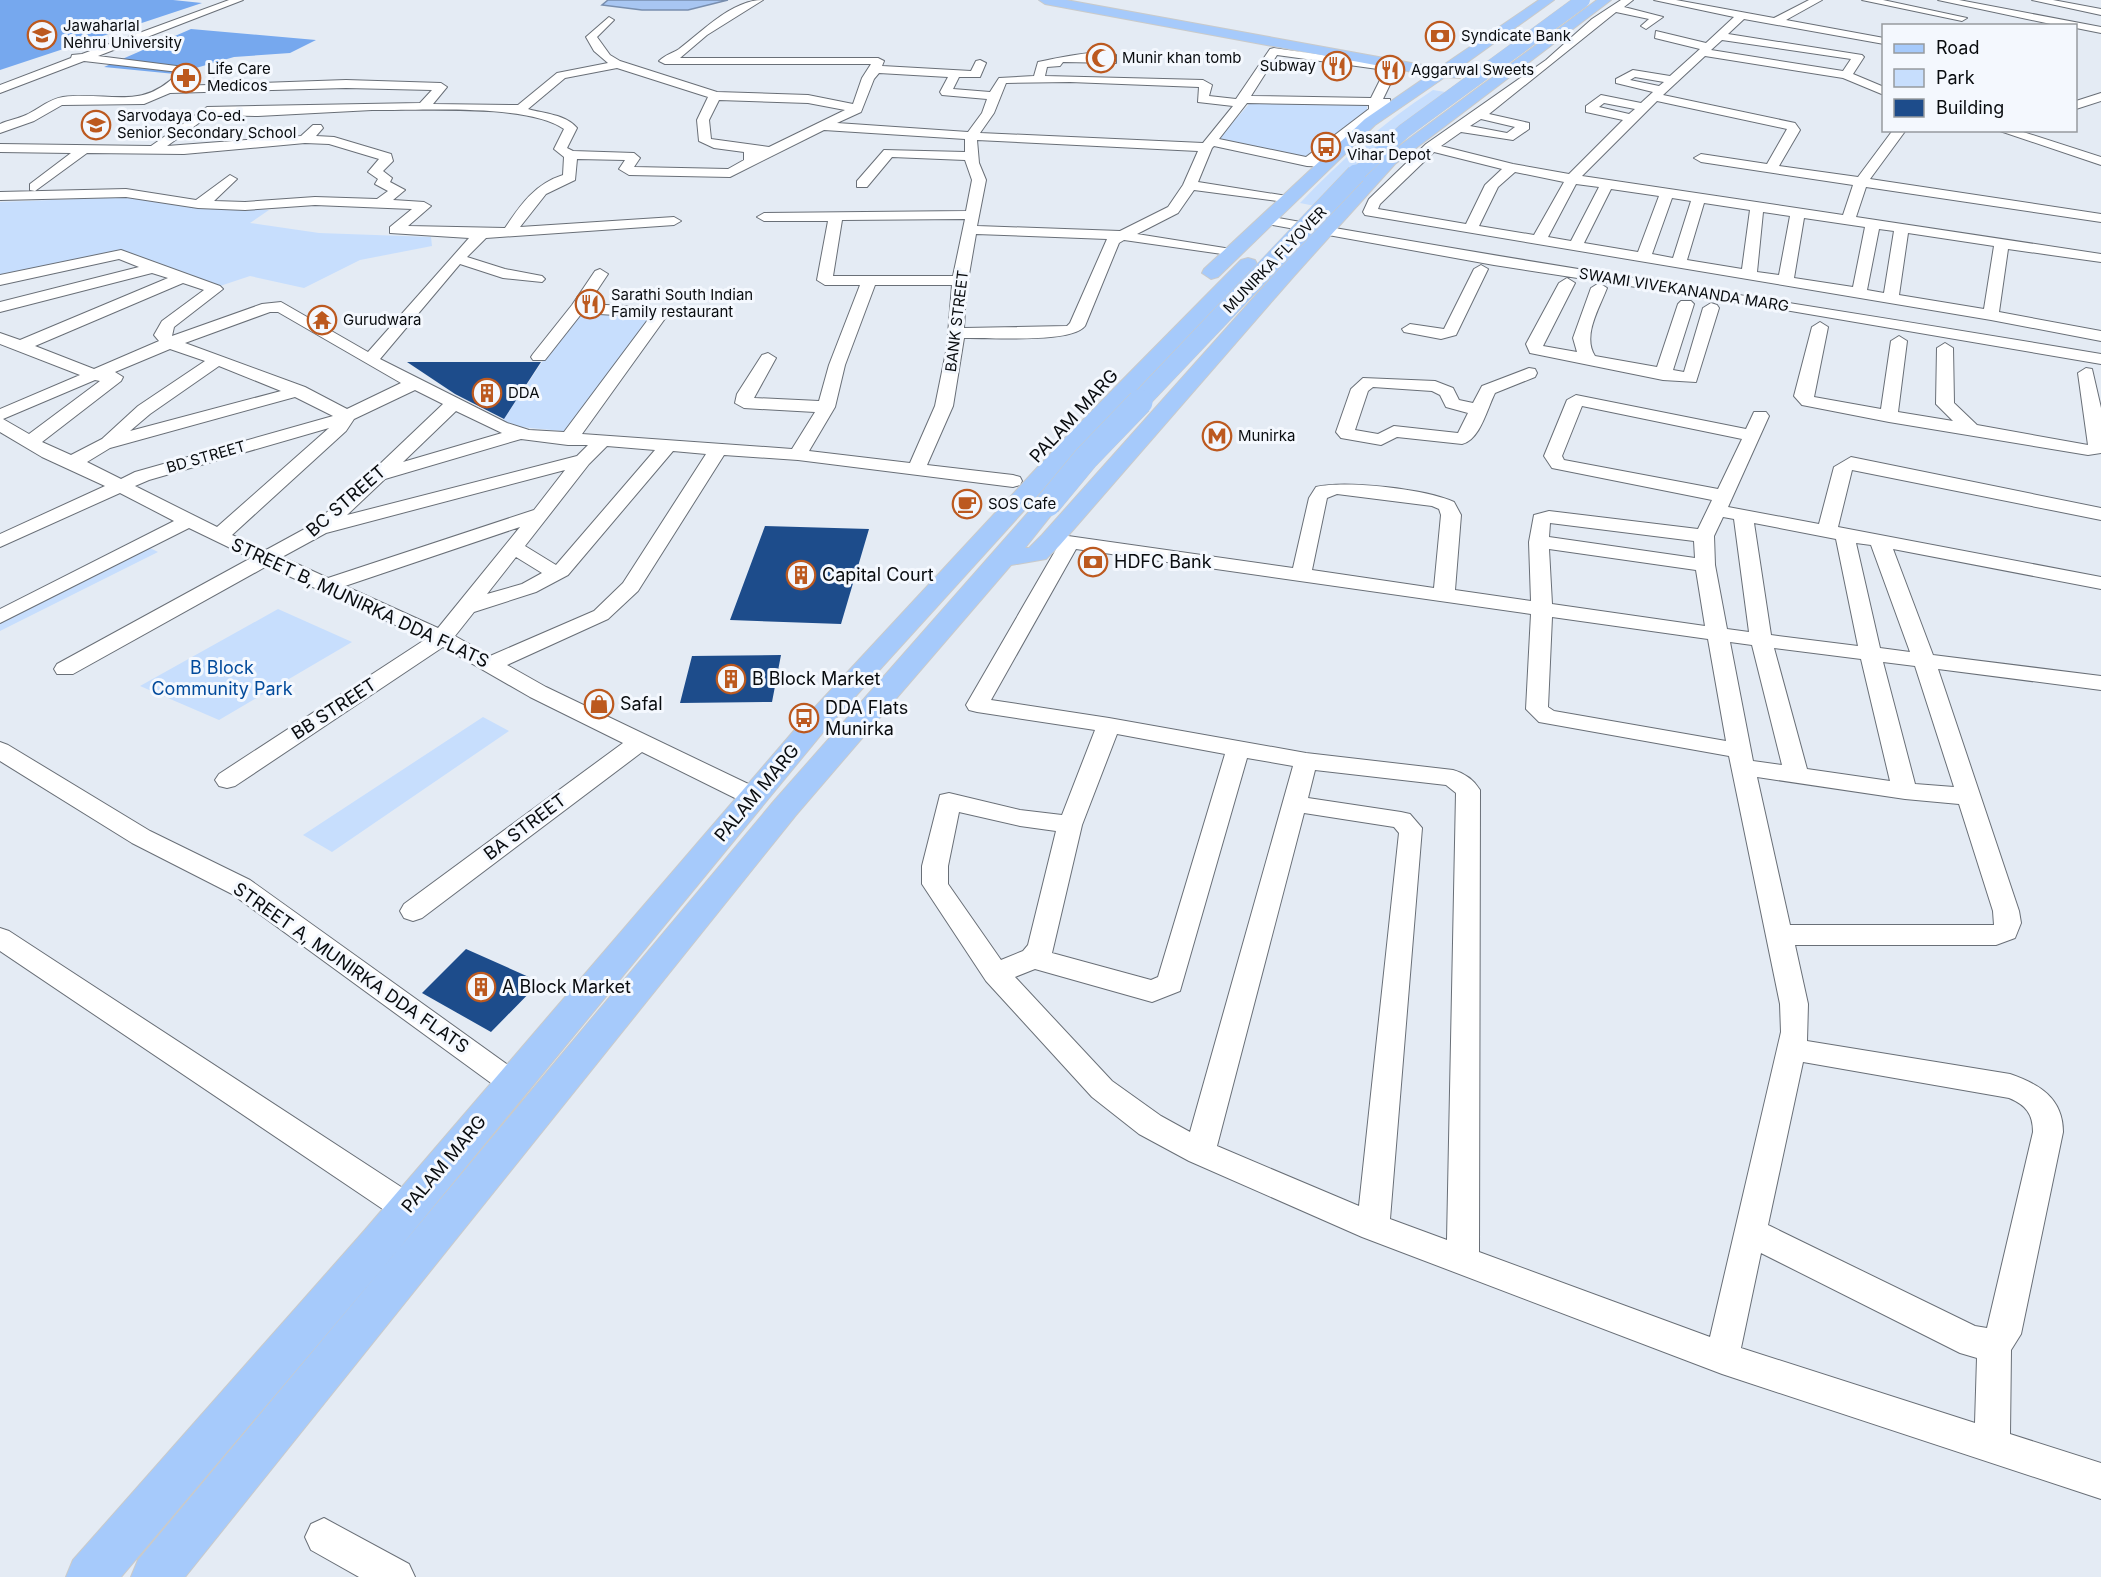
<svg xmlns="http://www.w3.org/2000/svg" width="2101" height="1577" font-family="Inter,sans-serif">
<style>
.green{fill:#c7defd}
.forest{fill:#76a8ee}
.water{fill:#a8c6f2;stroke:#788eae;stroke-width:1.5}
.building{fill:#1d4c8b}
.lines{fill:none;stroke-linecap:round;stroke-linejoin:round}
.minor-casing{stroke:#696f77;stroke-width:2}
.major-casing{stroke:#c9caca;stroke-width:2}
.minor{fill:#fff;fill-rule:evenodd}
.major{fill:#a6cafb;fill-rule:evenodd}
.major-bridge-far2-casing{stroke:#c9caca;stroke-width:15;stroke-linecap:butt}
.major-bridge-far1-casing{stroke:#c9caca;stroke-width:20;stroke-linecap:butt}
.major-bridge-casing{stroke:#c9caca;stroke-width:26;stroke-linecap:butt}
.major-bridge-far2{stroke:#a6cafb;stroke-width:14}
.major-bridge-far1{stroke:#a6cafb;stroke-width:19}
.major-bridge{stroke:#a6cafb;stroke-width:25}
.labels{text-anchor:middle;stroke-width:6;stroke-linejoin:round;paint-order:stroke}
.far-poi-label{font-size:15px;fill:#090c0f;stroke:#f4f8fe;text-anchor:start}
.far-street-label{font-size:15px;fill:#090c0f;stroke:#f4f8fe}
.street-label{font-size:18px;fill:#090c0f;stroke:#f4f8fe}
.poi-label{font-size:18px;fill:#090c0f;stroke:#f4f8fe;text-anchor:start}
.park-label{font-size:18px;fill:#024a9b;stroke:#f4f8fe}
</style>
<rect width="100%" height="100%" fill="#e4ebf4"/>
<!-- green -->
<path class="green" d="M1433,90l31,5 -73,56 -56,59 -35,-7c41,-43 84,-81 133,-113z
M1251,102l116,2v6l-64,48 -85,-19z
M129,197l62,10 78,3 -19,13 69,10 112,4 1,9 -72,14 -56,28 -54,-12 -30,10 -97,-35 -123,27v-76z
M578,308l83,5 -89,119 -72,-7z
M138,542l20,10 -158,79v-23z
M278,609l74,33 -133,78 -79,-34z
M483,717l26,14 -177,121 -29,-17z"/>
<!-- forest -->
<path class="forest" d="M0,0h173l29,3 -202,67z
M191,29l125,11 -26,13 -56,4 -59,17 -71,-7z"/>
<!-- water -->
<path class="water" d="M608,0h120l-40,10h-46l-40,-5z"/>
<!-- building -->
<path class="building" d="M407,362h134l-37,57 -49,-25z
M765,526l104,3 -28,95 -111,-4z
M781,655l-9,47 -92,1 12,-47z
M466,949l74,33 -49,50 -69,-39z"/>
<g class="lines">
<!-- minor casing -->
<g class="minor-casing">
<path id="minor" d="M229,0h14l-145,56 94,12 2,2 -14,16 166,-6 95,3 6,4 -14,17 85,1 39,-32 51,-10 -14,-12 -8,-14 23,-20 5,3 -17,17 13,18 10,6 97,31 91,3 45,9 9,-26 9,-14h-206l-6,-3c6,-6 14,-8 20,-12 24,-18 53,-49 84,-49l-56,35 -27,23h198l6,3 -2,5 89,5 5,-10 4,-1 6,3 -6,14h-21l-6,12 37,3 9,-14 35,-2 4,-14c24,-5 47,-10 72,-10l6,3v8l-53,-1 -3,4 -13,1 -2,9 158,4 9,5 -3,11 27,3 34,-50 4,-1 118,17 6,3 -15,31h7v6l-71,54 8,2v6l-20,-1 -93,-20 -2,2 -14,34 89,14 7,4 -2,3 -98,-13 -16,23 -41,21 94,15 7,4 -2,3 -112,-16 -5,3 -34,83c-14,18 -97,11 -121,12l-11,68 -26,59 86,10 7,2 2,4 -2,4 -7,2 -215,-27 -74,-5 -86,136 -30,28 -101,46 39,22 217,104 3,6 -3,6 -9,2 -9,-2 -103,-51 -220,166 -9,3 -9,-3 -4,-7 4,-7 219,-161 -93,-46 -87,-50 -208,139 -8,2 -8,-2 -4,-6 4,-6 207,-135 -159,-73 -194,108h-16l-3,-5 3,-5 194,-106 -62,-30 -189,95v-14l174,-88 -54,-28 -120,54v-13l105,-48 -63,-29 -42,-25v-23l80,-34 -80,-31v-11l20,7 148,-62 -16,-5 -152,39v-10l139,-35 -20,-8 -119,26v-10l121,-25 99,36 3,3 -49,38 -2,9 90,-32 19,-2 87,50 101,-114 -79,-5v-6l22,-18 -97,-4 -70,5 -47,-2 -72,-11 -126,3v-8l126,-3 70,11 34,-25 7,4 -23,22 31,1 70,-5 62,2 11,-8 -13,-7 3,-5 -10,-7 11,-13 -50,-15 -24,-1 -121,11 -97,-1 -52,38 -5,-1v-6l41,-31 -71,-1v-8l151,2 56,-39 213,-4 12,-13 -86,-2 -176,5 -26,11 -82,1 -28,16 -34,12v-9c8,-4 18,-5 26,-9 13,-6 23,-16 37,-18 47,-6 79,15 116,-25l-95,-11 -84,32v-8l71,-27 1,-3 10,-1zM1277,55l108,15 -14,28 -120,-2zM617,68l91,29 -11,23 2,21 15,7 30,4v8l-16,9 -94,-2 6,-9 -6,-5 -61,-2 -6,-3 10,-20c-12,-14 -32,-14 -49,-19l37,-31zM879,73l69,4 -8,15 2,3 45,4 -5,14 -14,19 -131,-9 24,-11 13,-33zM1070,82l129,5 -1,15 35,4 -30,37 -223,-10 14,-20 12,-30zM719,100l89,3 37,7 -76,37 -58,-8 -2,-19zM1247,103l122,2v4l-63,48 -87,-18zM372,110c46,1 156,-7 192,19l-10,20 10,8 -1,18c-28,9 -42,29 -58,53l-97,-2 23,-20 -7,-4 -31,-2 12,-10 -15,-8 2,-4 -9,-7 10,-10 -2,-7 -57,-17 -18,-1 7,-8 -2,-3h-8l-12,11 -134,10 43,-31 48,1zM824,130l141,9v13l-81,-2 -27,31v6h10l25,-30 73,3 7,20 -6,31 -202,2 -7,4 7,4h64l-11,59 8,5h35l-31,80 -10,36 -65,-3 22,-40 -8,-5 -6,2 -25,39 -2,9 9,5 71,4 -23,37 -210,-15 87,-121 -8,-5 -73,-4 20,-30 -8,-5 -5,2 -23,34 -39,49 -2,3 2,3h12l37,-47 68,4 -86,115 -35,-2 -22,-7 -127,-64 80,-95 43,14 39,4 3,-3 -3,-3 -37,-7 -38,-12 19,-19 188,-13 7,-4 -7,-4 -154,10 26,-33 29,-14 2,-21 48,1 -6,9 10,6 101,2zM977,140l221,11 -15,34 -15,22 -48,24 -143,-5 9,-46 -7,-17zM965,219l-12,57h-120l9,-56zM976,234l131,5 -37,84 -3,3 -103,2 2,-36zM183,283l21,7 -42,31 -8,14 5,6 -65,28 -59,-23zM875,285h77l-5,62 -12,59 -25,57 -101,-12 26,-44 10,-42zM270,312h8l123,71 -54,26 -42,-22 -120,-44zM170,349l35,12 -67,45 -36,33 -31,16 -29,-13 79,-61 2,-4 -8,-5zM219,366l62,25 -151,40 20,-17zM95,380l5,1 -71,53 -26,-15zM415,390l28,14 -102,97 -31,25 -44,24 -34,-15 114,-104 8,-12zM295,397l38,19 -198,56 -14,7 -34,-17 23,-14zM456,411l46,22 -99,29zM329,428l-112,99 -82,-41 14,-6zM521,439l47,6h20l-11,11 -230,59 38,-36zM607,446l48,4 -99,115 -31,-19 64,-82zM673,451l33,3 -83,129 -29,28 -104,45 -35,-20 19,-24 62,-20 32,-17zM565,470l-31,40 -206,68 -46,-21 44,-24zM520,527l-82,101 -93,-42zM516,557l26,16 -20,11 -35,10z
M1621,0h12l-9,7 39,10 -17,12 -5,-3 8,-7 -33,-7 -127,102 40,9v6l-16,11 -52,-8 -20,14 72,18 56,10 54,-54 -37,-8v-6l15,-11 40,8 12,-11 -37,-9v-4l17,-9 37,6 30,-27 -45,-11 1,-7 50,12 28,-26 -80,-17h22l98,18 35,-18h13l-36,20 98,18v6l-140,-25 -16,15 134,21 2,2 -11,17 31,13v8l-41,-17 -138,-22 -42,39 132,28 5,7 -21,36 79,11 35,-47h13l-36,49 231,35v8l-235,-35 -10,30 245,37v8l-93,-13 -9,63 102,19v10l-110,-21 -626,-105 -2,-3 6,-13 57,-55 120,-84 46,-41zM1722,40l129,19 -8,12 -132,-21zM1635,77l29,5 -5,4 -29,-6zM1657,101l130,28 -20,35 -66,-10 -7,4 7,4 152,23 -10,30 -261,-39zM1604,103l31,6 -6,5 -30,-7zM1481,119l34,8 -8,6 -37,-7zM1434,152l68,17 -17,16 -19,39 -88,-15 2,-5zM1515,172l49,10 -30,53 -55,-9 19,-39zM1576,184l23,3 -28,54 -23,-4zM1611,189l48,7 -21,56 -54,-9zM1672,198l19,3 -18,57 -21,-4zM1704,203l46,7 -8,59 -55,-9zM1763,212l27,4 -11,59 -22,-3zM1804,218l61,9 -12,60 -59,-9zM1879,229l15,2 -10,62 -17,-3zM1908,233l86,13 -10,63 -85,-14z
M1862,0h21l84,18 -5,3z
M1938,0h21l142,27v6l-25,-5v-2h-16z
M2032,0h21l48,9v6z
M2101,93v8l-25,8v-8z
M1997,130h20l84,27v8z
M1267,216c277,50 556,91 834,138v10l-316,-54 -291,-45 -232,-42 -2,-3z
M1481,265l7,4 -32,66 -15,4 -37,-7 -2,-3 8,-5 34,5 30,-60z
M1567,278l8,5 -32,63 34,6 -4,-14 18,-50 8,-5 8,5c-8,21 -25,48 -12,68l62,11 21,-63 3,-3h10l3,3 -21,66 11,2 19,-64 8,-5 6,2 2,3 -23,74 -33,-2 -133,-27 -4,-9 33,-61z
M1820,322l8,5 -14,70 67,12 10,-68 8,-5 8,5 -9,71 55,9 -17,-17 1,-56 8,-5 8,5 1,55 23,22 111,20 -10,-72 8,-5 6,1 9,39v45l-13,2 -199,-33 -87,-17 -8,-9 18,-69z
M1529,368l6,1 2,4 -2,4 -40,16c-8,16 -15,47 -33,51l-65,-7 -16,8 -40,-7 -5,-6 15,-43 12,-11 72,3 18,7 6,12 14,3 9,-17zM1373,387l59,4 8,4 6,12 22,6 -10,20 -64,-7 -16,8 -23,-4 13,-39z
M1576,395l170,34 8,-17h12l3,4 -41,91 91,17 15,-57 17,-10 250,51v12l-249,-50 -14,57 263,50v12l-208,-40 40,106 168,21v14l-163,-21 81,242 2,12 -6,15 -19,7h-201l13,59 -1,37 203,33c29,10 53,24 53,58l-42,202 -10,16 -1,84 91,29v36l-379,-125 -360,-137 -173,-76 -50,-27 -47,-37 -106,-116 -64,-97v-18l18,-71 9,-2 71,17 42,5 33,-85 -118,-18 -8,-2 -3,-5 92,-159 -11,-2 -3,-4 3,-4 7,-2 239,34 16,-70 7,-11c30,-7 109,2 138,15l7,13 -6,75 76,11 -2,-59 5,-27 15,-4 149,18 14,-29 -160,-32 -8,-12 23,-56zM1582,406l160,33 -24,50 -154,-29 -2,-4zM1337,494l95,12 7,3 2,6 -7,73 -122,-18 15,-72zM1723,517l11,2 15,113 -22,-3 -12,-64 -1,-29zM1550,523l144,18 1,17 -146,-21zM1754,523l82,16 22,107 -87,-11zM1856,543l15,2 39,107 -30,-4zM1076,549l455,65 -5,95 13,13 190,34 51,248 1,28 -71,305 -231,-85 1,-462c-6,-10 -16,-17 -27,-20l-147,-17 -197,-35 -118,-18zM1549,549l147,21 9,56 -153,-22zM1552,617l156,22 18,102 -172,-30 -6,-4zM1730,642l22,3 30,120 -29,-4zM1774,648l87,11 29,122 -83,-12zM1883,662l32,4 39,121 -39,-3zM1117,734l108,20 -67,223 -7,3 -99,-27 30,-128zM1247,758l46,8 -103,366 -29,-16 -49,-35 -97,-104 20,-8 117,33 28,-11zM1315,770l131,15 10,8 -9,447 -57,-21 32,-391 -12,-14 -9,-2 -93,-14zM1757,777l148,22 54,5 34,107 1,14h-204zM959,812l61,14 36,5 -28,114 -5,6 -22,9 -53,-76v-18zM1304,813l90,14 5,6 -40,373 -142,-60zM1803,1062l206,36c17,7 24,16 24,34l-46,196 -12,-2 -207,-101zM1761,1253l199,100 17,5 -2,65 -234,-75z
M0,742l8,3 142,86 100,49 272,195 5,8 -5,8 -10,4 -10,-4 -270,-197 -100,-51 -132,-82z
M0,928l9,3 409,267 5,10 -5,10 -11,4 -11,-4 -396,-267z
M324,1518l85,46 6,13h-56l-48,-27 -6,-13 6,-13z"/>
</g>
<!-- major casing -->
<g class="major-casing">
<path id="major" d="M1039,0h27l373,68 100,-68h15l-99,71 5,1 2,3 -2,3 -15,-1 -70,48 -157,152 -7,2 -9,-6 2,-4 161,-150 64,-44 -384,-71z
M1597,0h14l-216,164 -101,112 -234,269 -14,14 -35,6 -215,250 -611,762h-54l7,-17 636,-759 266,-302h16l4,5 -35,44h4l13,-13 238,-267 103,-110z
M1248,258l7,2 2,4 -2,4 -177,183 -254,280 -432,526 -271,320h-55l7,-17 291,-329 440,-512 258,-278 179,-181z"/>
</g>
<!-- minor -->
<use href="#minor" class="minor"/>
<!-- major -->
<use href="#major" class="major"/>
<!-- major-bridge-far2 casing -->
<g class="major-bridge-far2-casing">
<path id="major-bridge-far2" d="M1355,176l49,-45 179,-131"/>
</g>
<!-- major-bridge-far1 casing -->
<g class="major-bridge-far1-casing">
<path id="major-bridge-far1" d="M1138,403l218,-229"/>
</g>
<!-- major-bridge casing -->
<g class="major-bridge-casing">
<path id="major-bridge" d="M1048,504l38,-46 54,-56"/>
</g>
<!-- major-bridge-far2 -->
<use href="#major-bridge-far2" class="major-bridge-far2"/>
<!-- major-bridge-far1 -->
<use href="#major-bridge-far1" class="major-bridge-far1"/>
<!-- major-bridge -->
<use href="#major-bridge" class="major-bridge"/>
</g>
<!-- icons -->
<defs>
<g id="university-ring" transform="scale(1.5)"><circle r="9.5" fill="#f4f8fe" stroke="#bc591f" stroke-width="1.5"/><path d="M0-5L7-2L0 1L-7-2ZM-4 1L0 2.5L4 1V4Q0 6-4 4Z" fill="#bc591f"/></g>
<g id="bank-ring" transform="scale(1.5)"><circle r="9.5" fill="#f4f8fe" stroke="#bc591f" stroke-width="1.5"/><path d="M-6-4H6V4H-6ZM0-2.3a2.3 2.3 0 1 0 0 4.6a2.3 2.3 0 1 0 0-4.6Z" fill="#bc591f"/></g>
<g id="mosque-ring" transform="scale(1.5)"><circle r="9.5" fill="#f4f8fe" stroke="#bc591f" stroke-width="1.5"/><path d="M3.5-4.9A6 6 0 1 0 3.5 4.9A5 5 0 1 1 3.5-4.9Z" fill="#bc591f"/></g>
<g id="restaurant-ring" transform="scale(1.5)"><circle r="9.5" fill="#f4f8fe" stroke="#bc591f" stroke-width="1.5"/><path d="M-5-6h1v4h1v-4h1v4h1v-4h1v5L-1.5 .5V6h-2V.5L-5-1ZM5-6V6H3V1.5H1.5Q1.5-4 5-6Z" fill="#bc591f"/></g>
<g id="pharmacy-ring" transform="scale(1.5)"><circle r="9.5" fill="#f4f8fe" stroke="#bc591f" stroke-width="1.5"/><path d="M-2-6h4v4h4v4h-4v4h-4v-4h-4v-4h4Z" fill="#bc591f"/></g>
<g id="school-ring" transform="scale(1.5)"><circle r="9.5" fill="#f4f8fe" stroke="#bc591f" stroke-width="1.5"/><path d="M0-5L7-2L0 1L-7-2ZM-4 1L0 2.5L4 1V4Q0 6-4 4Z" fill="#bc591f"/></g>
<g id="bus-ring" transform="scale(1.5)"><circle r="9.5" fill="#f4f8fe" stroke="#bc591f" stroke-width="1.5"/><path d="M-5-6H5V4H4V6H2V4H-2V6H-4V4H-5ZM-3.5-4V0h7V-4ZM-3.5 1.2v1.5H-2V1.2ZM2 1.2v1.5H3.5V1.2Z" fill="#bc591f"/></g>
<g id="temple-ring" transform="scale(1.5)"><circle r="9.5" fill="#f4f8fe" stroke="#bc591f" stroke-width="1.5"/><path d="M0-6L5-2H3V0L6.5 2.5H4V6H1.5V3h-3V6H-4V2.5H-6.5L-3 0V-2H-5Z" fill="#bc591f"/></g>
<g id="building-ring" transform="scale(1.5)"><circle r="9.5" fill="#f4f8fe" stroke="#bc591f" stroke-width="1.5"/><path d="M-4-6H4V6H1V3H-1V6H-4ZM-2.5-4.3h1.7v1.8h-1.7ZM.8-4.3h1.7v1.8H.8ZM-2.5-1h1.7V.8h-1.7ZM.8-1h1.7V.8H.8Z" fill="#bc591f"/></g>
<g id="metro-ring" transform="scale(1.5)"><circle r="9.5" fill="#f4f8fe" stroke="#bc591f" stroke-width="1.5"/><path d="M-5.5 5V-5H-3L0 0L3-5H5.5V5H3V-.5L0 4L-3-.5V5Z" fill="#bc591f"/></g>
<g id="cafe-ring" transform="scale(1.5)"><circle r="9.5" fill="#f4f8fe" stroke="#bc591f" stroke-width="1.5"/><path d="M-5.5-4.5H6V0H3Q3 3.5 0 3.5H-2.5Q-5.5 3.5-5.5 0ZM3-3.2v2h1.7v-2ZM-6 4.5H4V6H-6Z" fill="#bc591f"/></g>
<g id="shop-ring" transform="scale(1.5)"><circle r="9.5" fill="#f4f8fe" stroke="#bc591f" stroke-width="1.5"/><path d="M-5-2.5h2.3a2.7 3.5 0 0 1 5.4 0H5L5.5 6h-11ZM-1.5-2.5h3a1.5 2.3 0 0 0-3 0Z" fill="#bc591f"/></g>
</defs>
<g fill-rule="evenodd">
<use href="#university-ring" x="42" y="35"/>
<use href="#bank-ring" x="1440" y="36"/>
<use href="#mosque-ring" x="1101" y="58"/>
<use href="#restaurant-ring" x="1337" y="66"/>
<use href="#restaurant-ring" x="1390" y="70"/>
<use href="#pharmacy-ring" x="186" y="78"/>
<use href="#school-ring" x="96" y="125"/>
<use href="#bus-ring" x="1326" y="147"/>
<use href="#restaurant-ring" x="590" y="304"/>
<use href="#temple-ring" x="322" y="320"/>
<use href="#building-ring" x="487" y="393"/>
<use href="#metro-ring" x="1217" y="436"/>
<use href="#cafe-ring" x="967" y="504"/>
<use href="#bank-ring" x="1093" y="562"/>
<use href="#building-ring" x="801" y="575"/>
<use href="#building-ring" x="731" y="679"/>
<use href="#shop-ring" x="599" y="704"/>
<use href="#bus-ring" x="804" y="718"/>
<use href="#building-ring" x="481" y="987"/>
</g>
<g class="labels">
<!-- far-poi labels -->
<g class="far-poi-label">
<text x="63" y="31">Jawaharlal<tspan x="63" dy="17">Nehru University</tspan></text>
<text x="1461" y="41">Syndicate Bank</text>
<text x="1122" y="63">Munir khan tomb</text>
<text x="1316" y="71" text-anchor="end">Subway</text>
<text x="207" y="74">Life Care<tspan x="207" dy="17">Medicos</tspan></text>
<text x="1411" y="75">Aggarwal Sweets</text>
<text x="117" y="121">Sarvodaya Co-ed.<tspan x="117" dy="17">Senior Secondary School</tspan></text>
<text x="1347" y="143">Vasant<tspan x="1347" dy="17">Vihar Depot</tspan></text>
<text x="611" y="300">Sarathi South Indian<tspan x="611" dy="17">Family restaurant</tspan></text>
<text x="343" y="325">Gurudwara</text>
<text x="508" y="398">DDA</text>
<text x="1238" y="441">Munirka</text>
<text x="988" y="509">SOS Cafe</text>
</g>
<!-- far-street labels -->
<g class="far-street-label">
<text transform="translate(1275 260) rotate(-46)" y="5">MUNIRKA FLYOVER</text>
<text transform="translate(1684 290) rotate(9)" y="5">SWAMI VIVEKANANDA MARG</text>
<text transform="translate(957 321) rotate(-83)" y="5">BANK STREET</text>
<text transform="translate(206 457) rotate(-16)" y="5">BD STREET</text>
</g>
<!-- street labels -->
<g class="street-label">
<text transform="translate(1074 416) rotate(-47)" y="6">PALAM MARG</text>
<text transform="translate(346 501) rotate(-41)" y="6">BC STREET</text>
<text transform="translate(360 603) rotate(25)" y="6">STREET B, MUNIRKA DDA FLATS</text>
<text transform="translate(334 709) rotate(-33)" y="6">BB STREET</text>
<text transform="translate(757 793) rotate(-50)" y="6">PALAM MARG</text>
<text transform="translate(525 827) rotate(-37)" y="6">BA STREET</text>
<text transform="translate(351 968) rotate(35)" y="6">STREET A, MUNIRKA DDA FLATS</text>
<text transform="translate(444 1164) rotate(-50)" y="6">PALAM MARG</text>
</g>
<!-- poi labels -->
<g class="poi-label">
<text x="1114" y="568">HDFC Bank</text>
<text x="822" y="581">Capital Court</text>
<text x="752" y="685">B Block Market</text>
<text x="620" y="710">Safal</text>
<text x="825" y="714">DDA Flats<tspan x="825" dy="21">Munirka</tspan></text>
<text x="502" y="993">A Block Market</text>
</g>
<!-- park labels -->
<g class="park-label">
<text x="222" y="674">B Block<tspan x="222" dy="21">Community Park</tspan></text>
</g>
</g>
<!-- legend -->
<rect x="1882" y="24" width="195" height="108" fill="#f4f8fe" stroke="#969a9e" stroke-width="1.5"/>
<rect x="1894" y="44" width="30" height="9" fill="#a6cafb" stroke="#969a9e" stroke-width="1.5"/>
<text x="1936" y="54" font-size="18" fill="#090c0f">Road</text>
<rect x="1894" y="69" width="30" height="18" fill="#c7defd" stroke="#969a9e" stroke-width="1.5"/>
<text x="1936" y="84" font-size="18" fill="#090c0f">Park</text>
<rect x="1894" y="99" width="30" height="18" fill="#1d4c8b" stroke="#969a9e" stroke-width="1.5"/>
<text x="1936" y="114" font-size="18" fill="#090c0f">Building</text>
</svg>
